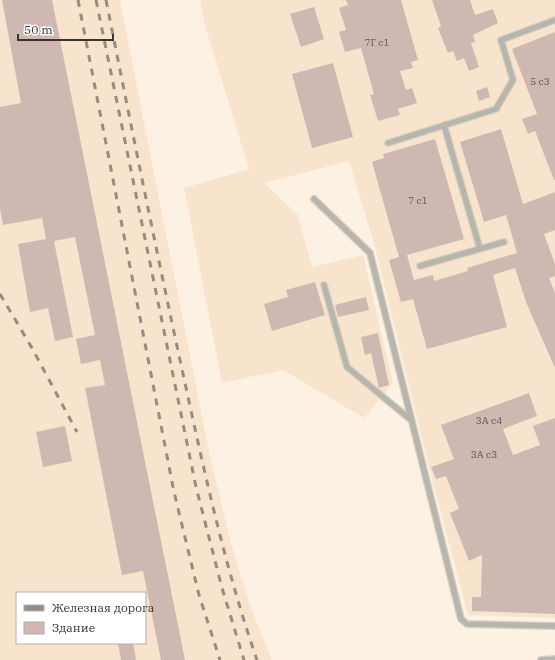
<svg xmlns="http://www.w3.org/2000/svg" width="555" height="660" font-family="'IBM Plex Serif',serif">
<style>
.built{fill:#f8e4cd;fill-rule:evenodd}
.building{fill:#ceb8b1}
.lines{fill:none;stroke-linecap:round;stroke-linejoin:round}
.lane-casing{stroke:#dacfc3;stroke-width:8}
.lane{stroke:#b7b6ad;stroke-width:5.5}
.rail{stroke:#958c82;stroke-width:3;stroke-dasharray:7 7;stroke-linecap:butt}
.labels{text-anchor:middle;stroke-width:3.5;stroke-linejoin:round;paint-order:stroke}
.number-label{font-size:10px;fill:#5f554e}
</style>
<rect width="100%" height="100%" fill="#fdf1e4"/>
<!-- built -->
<path class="built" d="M0,0h120l90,457 22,90 19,61 21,52h-272zM17,593h128v50h-128z
M200,0h355v618l-87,-3 -35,-132 -58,-236 -26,-86 -85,22 34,32 14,52 51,-12 30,128 -29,35 -81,-48 -61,13 -38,-195 65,-19 -43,-140z"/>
<!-- building -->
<path class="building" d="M2,0h50l133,660h-24l-18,-89 -21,4 -37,-187 20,-3 -5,-25 -19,4 -5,-25 19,-4 -20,-98 -21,4 19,96 -18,4 -7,-33 -18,4 -12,-68 28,-5 -4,-21 -39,7 -3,-16v-102l21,-4z
M346,0h55l17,60 -7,2 2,6 -13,3 6,19 6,-2 5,15 -19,6 2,6 -22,6 -8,-26 4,-1 -13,-46 -16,4 -6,-20 7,-2 -7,-22 9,-3z
M432,0h38l5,15 18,-6 5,14 -25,12 2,7 -4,1 8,24 -10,4 -5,-13 -7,3 -4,-10 -5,2 -10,-25 3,-2z
M314,7l10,32 -23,8 -11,-33z
M555,32v148h-1l-19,-49 -7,3 -6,-15 15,-5 -25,-65z
M333,63l20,74 -41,11 -20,-74z
M487,87l3,10 -11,4 -3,-10z
M501,129l22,75 32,-12v38l-11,4 11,30v12l-6,2 6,15v75l-29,-66 -11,-34 -22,7 14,52 -80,22 -14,-50 -12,3 -12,-42 10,-3 -27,-95 12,-4 -1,-4 52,-15 29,100 -57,16 7,25 19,-5 1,6 34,-10 -1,-3 50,-15 -11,-38 -22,7 -24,-80z
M315,282l10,33 -53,16 -8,-27 24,-7 -2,-7z
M366,297l3,13 -31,7 -3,-12z
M378,333l11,52 -10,3 -8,-35 -6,2 -4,-18z
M529,393l8,23 -34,13 10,26 27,-10 -7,-19 22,-8v196l-83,-3v-14h9l1,-42 -13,6 -19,-48 9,-4 -13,-33 -10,3 -5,-12 23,-8 -13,-34z
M65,426l7,35 -29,6 -7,-35z
M118,643h15l3,17h-15z"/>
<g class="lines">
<!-- lane casing -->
<g class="lane-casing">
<path id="lane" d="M444,125l36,124
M388,143l108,-34 17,-29 -12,-40 54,-20
M314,199l56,54 91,366 6,5 88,2
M420,266l84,-24
M324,285l23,82 64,53
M541,660l14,-1"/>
</g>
<!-- lane -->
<use href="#lane" class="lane"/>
<!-- rail -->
<path class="rail" d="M78,0l96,492 25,103 21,65
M96,0l100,487 26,101 22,72
M106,0c24,120 48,240 74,360 22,101 43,202 77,300
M0,294l32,54 45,84"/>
</g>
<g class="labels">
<!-- number labels -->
<g class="number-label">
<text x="377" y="46">7Г с1</text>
<text x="540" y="85">5 с3</text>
<text x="418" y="204">7 с1</text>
<text x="489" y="424">3А с4</text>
<text x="484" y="458">3А с3</text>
</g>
</g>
<!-- legend -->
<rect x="16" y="592" width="130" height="52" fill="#ffffff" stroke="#b0aeab"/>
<rect x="24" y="605" width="20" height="6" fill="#958c82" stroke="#b0aeab"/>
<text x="52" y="612" font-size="12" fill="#3a342d">Железная дорога</text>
<rect x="24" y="622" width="20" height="12" fill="#ceb8b1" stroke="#b0aeab"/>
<text x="52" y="632" font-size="12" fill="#3a342d">Здание</text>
<!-- scale -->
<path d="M18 34v6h95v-6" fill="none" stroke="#3a342d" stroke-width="2"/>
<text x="24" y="34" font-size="12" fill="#3a342d" stroke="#ffffff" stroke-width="3" paint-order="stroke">50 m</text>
</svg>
